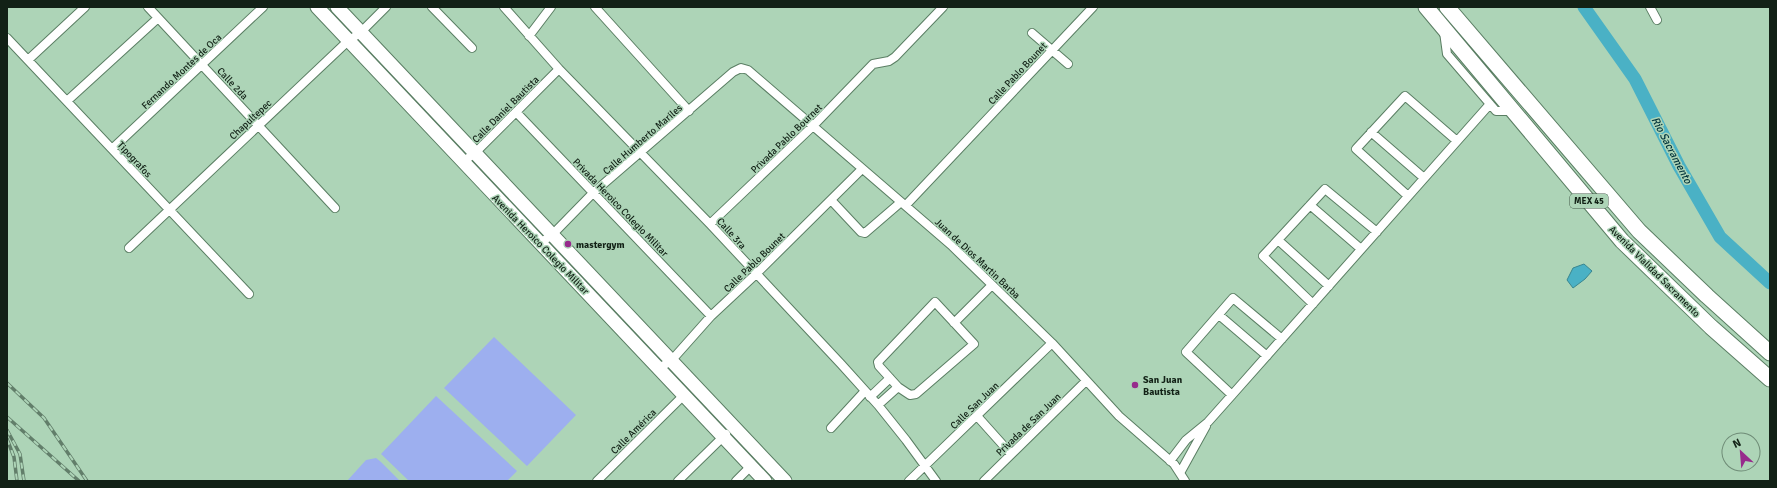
<svg xmlns="http://www.w3.org/2000/svg" width="1777" height="488" font-family="Signika,sans-serif">
<style>
.green{fill:#9dafef}
.water{fill:#4ab1c5;stroke:#398690}
.lines{fill:none;stroke-linecap:round;stroke-linejoin:round}
.river{stroke:#4ab1c5;stroke-width:13}
.street-casing{stroke:#5a7e63;stroke-width:10}
.primary-casing{stroke:#5a7e63;stroke-width:15}
.highway-casing{stroke:#5a7e63;stroke-width:17}
.street{stroke:#fff;stroke-width:8}
.primary{stroke:#fff;stroke-width:13}
.highway{stroke:#fff;stroke-width:15}
.rail-casing{stroke:#627e6a;stroke-width:3.5}
.rail{stroke:#add4b7;stroke-width:2;stroke-dasharray:6;stroke-linecap:butt}
.poi-dot{fill:#972b8c;stroke:#add4b7;stroke-width:1.5}
.labels{text-anchor:middle;stroke-width:3;stroke-linejoin:round;paint-order:stroke}
.shield{fill:#add4b7;stroke:#405746;stroke-width:1}
.shield-label{font-size:9px;font-weight:bold;fill:#122116}
.street-label{font-size:10px;fill:#122116;stroke:#add4b7}
.poi-label{font-size:10px;font-weight:bold;fill:#122116;stroke:#add4b7;text-anchor:start}
.water-label{font-size:11px;font-style:italic;fill:#00333b;stroke:#add4b7}
</style>
<rect width="100%" height="100%" fill="#add4b7"/>
<!-- green -->
<path class="green" d="M494,337l82,78 -49,51 -83,-78z
M436,396l81,75 -10,10h-98l-28,-27z
M376,458l5,4 19,19h-53l19,-21z"/>
<!-- water -->
<path class="water" d="M1584,264l8,7 -7,8 -12,9 -6,-8 6,-12z"/>
<g class="lines">
<!-- river -->
<path class="river" d="M1584,7l51,72 44,87 41,71 50,46"/>
<!-- street casing -->
<g class="street-casing">
<path id="street" d="M148,7l187,201
M432,7l40,41
M504,7l55,62 151,155 131,140 37,41 28,35 30,41
M595,7l94,104
M1650,7l7,13
M1444,32l3,22 49,57h17
M1032,33l36,31
M529,36l22,-29
M7,38l242,256
M28,60l57,-53
M67,101l91,-83
M516,112l195,204
M1371,132l53,46
M112,149l151,-142
M464,161l11,-8 84,-84
M1408,196l-52,-47 49,-53 52,45
M831,200l30,32 4,1 36,-31
M906,205l187,-198
M1310,205l51,44
M710,224l103,-98 60,-62 16,-3 6,-4 48,-50
M1278,240l51,46
M540,243l12,-8 41,-42 140,-121 8,-4 7,2 203,175 101,98 67,73 55,48 11,17
M129,248l219,-207 12,-8 26,-26
M935,302l39,42 -58,50 -6,1 -12,-8 -19,-21 -1,-4z
M1313,304l-50,-48 62,-67 52,43
M1219,315l48,41
M954,323l38,-38
M659,368l12,-7 40,-45 45,-42 106,-105
M1232,395l-46,-43 47,-54 49,41
M870,397l20,-19
M878,405l20,-18
M977,416l34,38
M831,428l34,-37
M1170,461l16,-21 22,-18 24,-27 258,-291
M1180,473l26,-47
M597,481l86,-85
M678,481l48,-47
M736,481l15,-15
M909,481l143,-138
M984,481l102,-100"/>
</g>
<!-- primary casing -->
<g class="primary-casing">
<path id="primary" d="M317,7l448,474
M337,7l448,474"/>
</g>
<!-- highway casing -->
<g class="highway-casing">
<path id="highway" d="M1426,7l196,234 89,86 59,52
M1447,7l192,224 68,65 63,57"/>
</g>
<!-- street -->
<use href="#street" class="street"/>
<!-- primary -->
<use href="#primary" class="primary"/>
<!-- highway -->
<use href="#highway" class="highway"/>
<!-- rail casing -->
<g class="rail-casing">
<path id="rail" d="M7,383l37,35 43,63
M7,417l72,64
M7,430l13,24 4,27
M7,439l7,18 3,24"/>
</g>
<!-- rail -->
<use href="#rail" class="rail"/>
</g>
<!-- markers -->
<g class="poi-dot">
<circle cx="568" cy="244" r="4"/>
<circle cx="1135" cy="385" r="4"/>
</g>
<g class="labels">
<!-- shield labels -->
<rect class="shield" x="1570" y="194" width="38" height="14" rx="3"/>
<g class="shield-label">
<text x="1589" y="204">MEX 45</text>
</g>
<!-- street labels -->
<g class="street-label">
<text transform="translate(181 71) rotate(-43)" y="4">Fernando Montes de Oca</text>
<text transform="translate(1017 73) rotate(-47)" y="4">Calle Pablo Bounet</text>
<text transform="translate(233 83) rotate(47)" y="4">Calle 2da</text>
<text transform="translate(505 109) rotate(-45)" y="4">Calle Daniel Bautista</text>
<text transform="translate(250 119) rotate(-43)" y="4">Chapultepec</text>
<text transform="translate(786 138) rotate(-44)" y="4">Privada Pablo Bournet</text>
<text transform="translate(642 139) rotate(-41)" y="4">Calle Humberto Mariles</text>
<text transform="translate(135 159) rotate(47)" y="4">Tipografos</text>
<text transform="translate(621 207) rotate(46)" y="4">Privada Heroico Colegio Militar</text>
<text transform="translate(732 233) rotate(48)" y="4">Calle 3ra</text>
<text transform="translate(541 244) rotate(46)" y="4">Avenida Heroico Colegio Militar</text>
<text transform="translate(978 258) rotate(43)" y="4">Juan de Dios Martin Barba</text>
<text transform="translate(754 262) rotate(-44)" y="4">Calle Pablo Bounet</text>
<text transform="translate(1655 271) rotate(45)" y="4">Avenida Vialidad Sacramento</text>
<text transform="translate(974 405) rotate(-44)" y="4">Calle San Juan</text>
<text transform="translate(1028 424) rotate(-44)" y="4">Privada de San Juan</text>
<text transform="translate(633 431) rotate(-45)" y="4">Calle América</text>
</g>
<!-- poi labels -->
<g class="poi-label">
<text x="576" y="248">mastergym</text>
<text x="1143" y="383">San Juan<tspan x="1143" dy="12">Bautista</tspan></text>
</g>
<!-- water labels -->
<g class="water-label">
<text transform="translate(1672 150) rotate(62)" y="4">Rio Sacramento</text>
</g>
</g>
<!-- border -->
<rect width="1777" height="488" fill="none" stroke="#122116" stroke-width="16"/>
<!-- north arrow -->
<g transform="translate(1741 452) rotate(334)"><circle r="19" fill="#add4b7" stroke="#6f8c77"/>
<path d="M0-3L7 15L0 10L-7 15Z" fill="#972b8c"/>
<text y="-6" font-size="11" font-weight="bold" text-anchor="middle" fill="#122116">N</text>
</g>
</svg>
